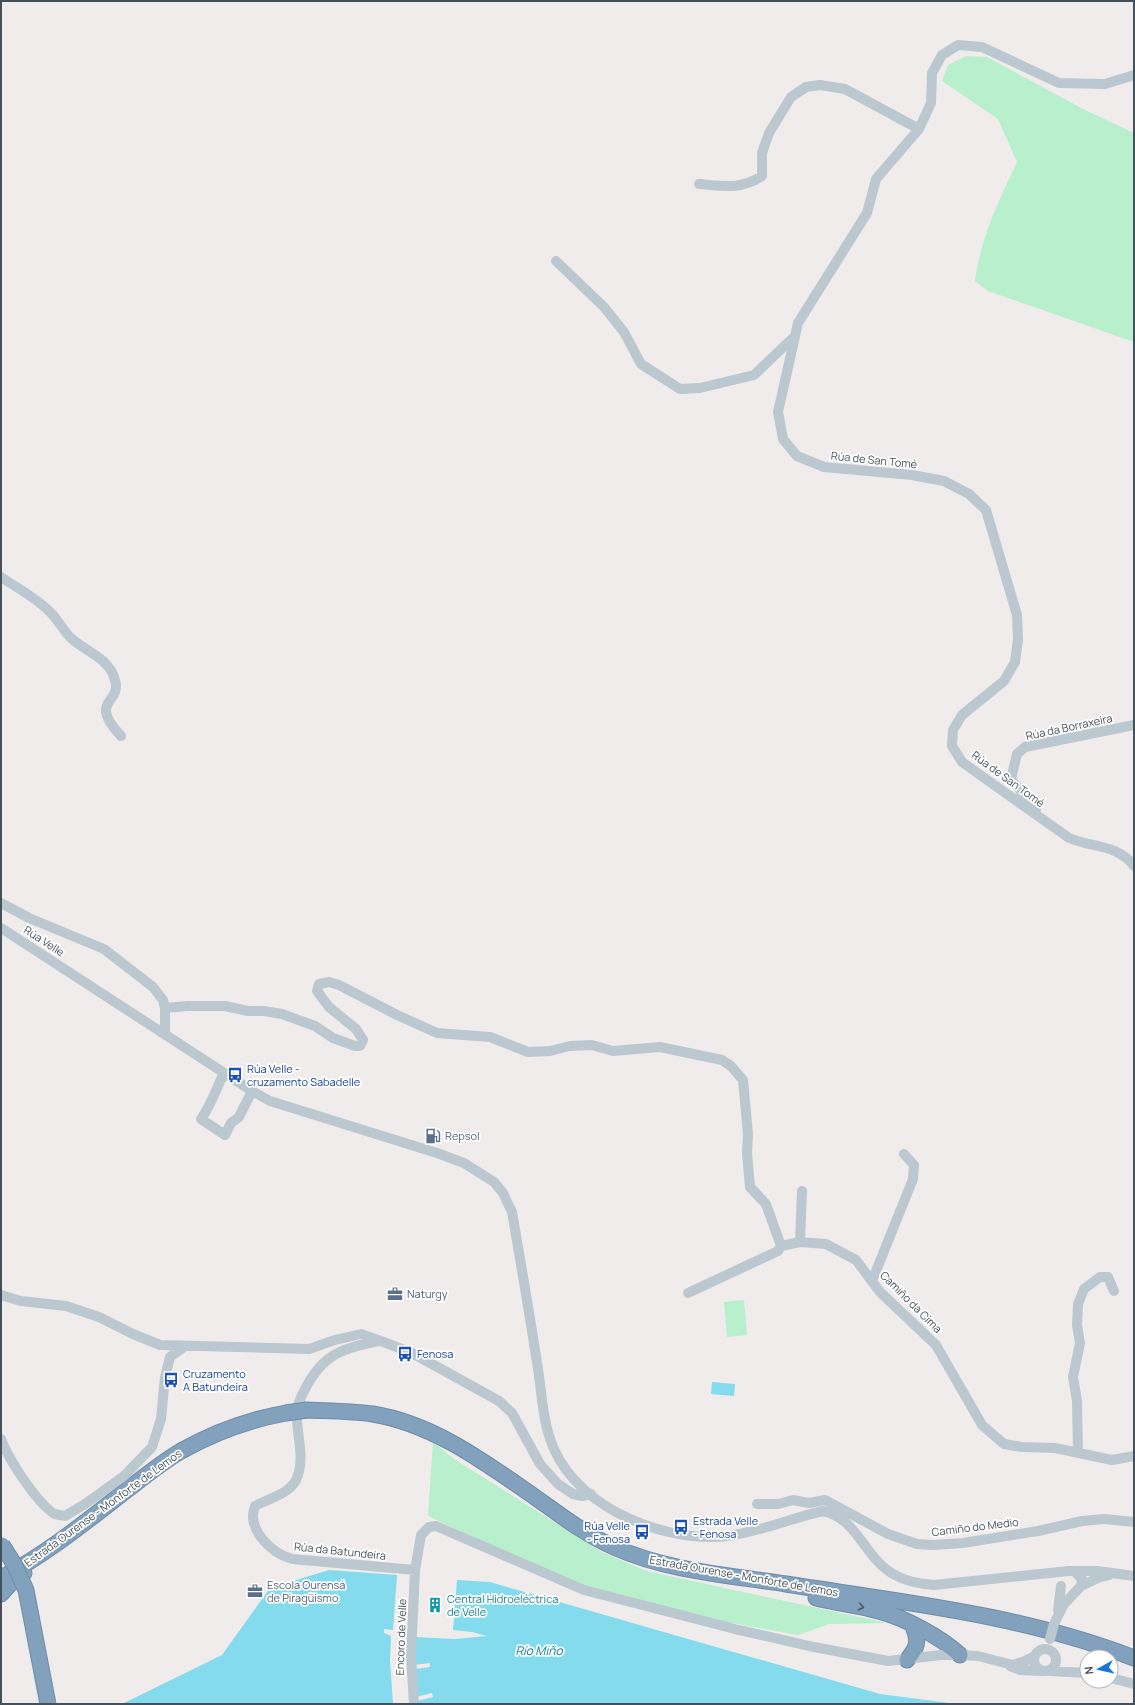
<svg xmlns="http://www.w3.org/2000/svg" width="1135" height="1705" font-family="Manrope,sans-serif">
<style>
.green{fill:#b8efcc}
.water{fill:#84dbee}
.lines{fill:none;stroke-linecap:round;stroke-linejoin:round}
.highway-casing{stroke:#6e8ca9;stroke-width:17}
.minor{stroke:#bcc8d0;stroke-width:10}
.highway{stroke:#82a1bd;stroke-width:15}
.highway-bridge-casing{stroke:#6e8ca9;stroke-width:17;stroke-linecap:butt}
.minor-bridge{stroke:#bcc8d0;stroke-width:10}
.highway-bridge{stroke:#82a1bd;stroke-width:15}
.oneway{stroke:#4a5964}
.labels{text-anchor:middle;stroke-width:3.5;stroke-linejoin:round;paint-order:stroke}
.street-label{font-size:11px;fill:#44515a;stroke:#fff}
.transit-label{font-size:11px;fill:#164399;stroke:#fff;text-anchor:start}
.service-label{font-size:11px;fill:#4e5e75;stroke:#fff;text-anchor:start}
.culture-label{font-size:11px;fill:#0d838f;stroke:#fff;text-anchor:start}
.water-label{font-size:12px;font-style:italic;fill:#09809a;stroke:#fff}
</style>
<rect width="100%" height="100%" fill="#f0ecec"/>
<!-- green -->
<path class="green" d="M966,56l21,1 96,52 51,24v209l-146,-51 -13,-10c6,-44 23,-79 42,-119l-19,-43 -56,-38 6,-16z
M744,1300l3,35 -20,2 -3,-35z
M433,1442l21,17 146,92 46,20 241,52 -58,1 -31,11 -144,-26 -62,-17 -164,-76z"/>
<!-- water -->
<path class="water" d="M712,1382l23,2 -1,12 -23,-2z
M329,1570l68,5 -4,55 -9,-1v4l7,3 -1,24 3,44h-271l100,-49 48,-67z
M457,1580l33,2 390,112 77,10h-540v-3l16,-4 -1,-4 -16,4 -1,-28 15,-2v-4l-16,2 2,-28 39,2 32,-3 -15,-4 -19,-2z"/>
<g class="lines">
<!-- highway casing -->
<g class="highway-casing">
<path id="highway" d="M307,1410c22,1 44,1 66,4 60,10 110,47 159,81 27,19 52,39 82,52 53,24 114,28 172,37 116,18 237,31 348,74
M1,1578c42,-22 81,-53 118,-82 20,-15 40,-32 62,-45 34,-19 66,-31 105,-38
M1,1594l9,-10 14,-11
M816,1598c20,5 42,7 63,13 26,7 62,26 81,44
M907,1660c11,-13 12,-19 6,-34"/>
</g>
<!-- minor -->
<path class="minor" d="M1134,75l-29,9 -46,-1 -77,-36 -24,-2 -16,10 -10,18 -1,30 -12,26 -43,50 -9,34 -69,110 -20,89 5,27 14,17 27,11 88,8 32,6 25,13 17,16 31,105 1,24 -3,23 -11,19 -42,34 -9,15 -1,16 10,16 107,76c23,10 49,6 65,28
M699,184c25,2 41,6 63,-8v-23l7,-20 22,-36 15,-10 14,-2 25,4 74,40
M556,261l48,46 20,25 17,32 39,25 20,-1 54,-13 41,-39
M1,577c16,11 34,20 48,34 9,8 14,20 23,28 15,13 38,20 43,41 7,25 -28,19 6,56
M1036,810l-25,-31 6,-25 8,-7 109,-22
M1,903l28,15 75,31 49,38 10,13 2,8v26
M1,928l251,163 18,10 167,52 27,10 30,19 9,11 9,19c9,52 18,105 26,157 4,26 5,56 16,80 26,60 111,94 173,87 33,-4 64,-18 96,-25 35,7 42,49 72,64 12,7 25,9 39,10l135,-14h28l37,5
M165,1008l23,-2h37l23,5h16l18,3 33,12 18,12 22,8h5l3,-6 -7,-11 -27,-22 -12,-16 2,-7 10,-2 10,3 58,30 40,18 53,4 38,15 22,-1 20,-5 22,-1 21,6 47,-4 62,13 9,6 12,14 5,54 -1,19 3,34 16,17 15,42
M224,1073c-8,16 -13,32 -23,46l24,16 6,-12 8,-6 13,-26
M800,1242l2,-51
M781,1246l19,-4 26,2 30,16 24,32 56,53 46,80 22,19 18,3 33,1 57,12 22,-4
M872,1281l41,-102 1,-14 -10,-11
M688,1293l90,-42 3,-5
M1,1295l20,6 45,5 33,11 34,17 27,11 149,4 26,-9 26,-6 20,7 31,12 87,48 13,12 28,51 18,20 15,10 9,2 9,-2
M379,1341c-38,7 -57,14 -75,50 -5,9 -8,18 -7,29 1,20 8,41 -1,60 -7,14 -28,19 -41,26 -9,23 16,47 37,53l123,11
M1,1439c7,20 35,62 52,74 3,2 8,2 12,3l20,-12 39,-28 28,-29 9,-28 4,-42 5,-20 14,-10
M1078,1453l-1,-52 -4,-24 7,-34 -3,-18 1,-21 6,-15 16,-12h8l6,14
M757,1504h21l15,-4 16,3 16,-3 63,34 29,10 16,1 30,-2 75,-12 44,-10 22,-2 30,3
M1081,1586l19,-9 9,-2
M1058,1610l3,-24
M1054,1624l10,-20 17,-18 1,-7 -7,-7
M1034 1660a11 11 0 1 1 22 0a11 11 0 1 1-22 0Z
M1010,1666l10,4 21,1
M1050,1671l37,2
M1111,1678l23,6
M414,1704l-3,-48 4,-86 6,-35 8,-8 7,-1 148,64 151,39 79,18 74,14 53,-6h19l18,1 35,9 12,-4 10,-5"/>
<!-- highway -->
<use href="#highway" class="highway"/>
<!-- highway-bridge casing -->
<g class="highway-bridge-casing">
<path id="highway-bridge" d="M286,1413l21,-3
M2,1545l12,19 12,26 22,114"/>
</g>
<!-- minor-bridge -->
<path class="minor-bridge" d="M1050,1639l4,-15"/>
<!-- highway-bridge -->
<use href="#highway-bridge" class="highway-bridge"/>
</g>
<!-- one-way arrows -->
<defs><path id="oneway-chevron" d="M-2-3.5L2.5 0L-2 3.5" fill="none" stroke-width="1.6" stroke-linecap="round" stroke-linejoin="round"/></defs>
<use class="oneway" href="#oneway-chevron" transform="translate(861 1607) rotate(12)"/>
<!-- icons -->
<defs>
<g id="bus-bare" transform="scale(1.2)"><path d="M-5-6H5V4H4V6H2V4H-2V6H-4V4H-5ZM-3.5-4V0h7V-4ZM-3.5 1.2v1.5H-2V1.2ZM2 1.2v1.5H3.5V1.2Z" fill="#1a4fb4" stroke="#fff" stroke-width="2.5" paint-order="stroke"/></g>
<g id="fuel-bare" transform="scale(1.2)"><path d="M-5.5-6h7V0h2V4h1.3V-2.5L3-4.5l.8-.8L6-3V5H2.5V1h-1V6h-7ZM-4.2-4.7v3.2H.2V-4.7Z" fill="#5c6f8a" stroke="#fff" stroke-width="2.5" paint-order="stroke"/></g>
<g id="office-bare" transform="scale(1.2)"><path d="M-6-3h4V-5.5h4V-3h4V5H-6ZM-1-4.5V-3h2v-1.5ZM-6 0V1H6V0Z" fill="#5c6f8a" stroke="#fff" stroke-width="2.5" paint-order="stroke"/></g>
<g id="building-bare" transform="scale(1.2)"><path d="M-4-6H4V6H1V3H-1V6H-4ZM-2.5-4.3h1.7v1.8h-1.7ZM.8-4.3h1.7v1.8H.8ZM-2.5-1h1.7V.8h-1.7ZM.8-1h1.7V.8H.8Z" fill="#0f9aa8" stroke="#fff" stroke-width="2.5" paint-order="stroke"/></g>
</defs>
<g fill-rule="evenodd">
<use href="#bus-bare" x="235" y="1075"/>
<use href="#fuel-bare" x="433" y="1136"/>
<use href="#office-bare" x="395" y="1294"/>
<use href="#bus-bare" x="405" y="1354"/>
<use href="#bus-bare" x="171" y="1380"/>
<use href="#bus-bare" x="681" y="1527"/>
<use href="#bus-bare" x="642" y="1532"/>
<use href="#office-bare" x="255" y="1591"/>
<use href="#building-bare" x="435" y="1605"/>
</g>
<g class="labels">
<!-- street labels -->
<g class="street-label">
<text transform="translate(874 460) rotate(6)" y="4">Rúa de San Tomé</text>
<text transform="translate(1069 727) rotate(-12)" y="4">Rúa da Borraxeira</text>
<text transform="translate(1008 779) rotate(36)" y="4">Rúa de San Tomé</text>
<text transform="translate(44 941) rotate(33)" y="4">Rúa Velle</text>
<text transform="translate(911 1302) rotate(45)" y="4">Camiño da Cima</text>
<text transform="translate(103 1508) rotate(-36)" y="4">Estrada Ourense - Monforte de Lemos</text>
<text transform="translate(975 1527) rotate(-7)" y="4">Camiño do Medio</text>
<text transform="translate(340 1551) rotate(6)" y="4">Rúa da Batundeira</text>
<text transform="translate(744 1576) rotate(10)" y="4">Estrada Ourense - Monforte de Lemos</text>
<text transform="translate(401 1637) rotate(-88)" y="4">Encoro de Velle</text>
</g>
<!-- transit labels -->
<g class="transit-label">
<text x="247" y="1073">Rúa Velle -<tspan x="247" dy="13">cruzamento Sabadelle</tspan></text>
<text x="417" y="1358">Fenosa</text>
<text x="183" y="1378">Cruzamento<tspan x="183" dy="13">A Batundeira</tspan></text>
<text x="693" y="1525">Estrada Velle<tspan x="693" dy="13">- Fenosa</tspan></text>
<text x="630" y="1530" text-anchor="end">Rúa Velle<tspan x="630" dy="13">- Fenosa</tspan></text>
</g>
<!-- service labels -->
<g class="service-label">
<text x="445" y="1140">Repsol</text>
<text x="407" y="1298">Naturgy</text>
<text x="267" y="1589">Escola Ourensá<tspan x="267" dy="13">de Piragüismo</tspan></text>
</g>
<!-- culture labels -->
<g class="culture-label">
<text x="447" y="1603">Central Hidroeléctrica<tspan x="447" dy="13">de Velle</tspan></text>
</g>
<!-- water labels -->
<g class="water-label">
<text x="539" y="1655">Río Miño</text>
</g>
</g>
<!-- border -->
<rect width="1135" height="1705" fill="none" stroke="#44515a" stroke-width="4"/>
<!-- north arrow -->
<g transform="translate(1099 1669) rotate(262)"><circle r="19" fill="#ffffff" stroke="#b4b9bd"/>
<path d="M0-3L7 15L0 10L-7 15Z" fill="#1474e2"/>
<text y="-6" font-size="11" font-weight="bold" text-anchor="middle" fill="#44515a">N</text>
</g>
</svg>
